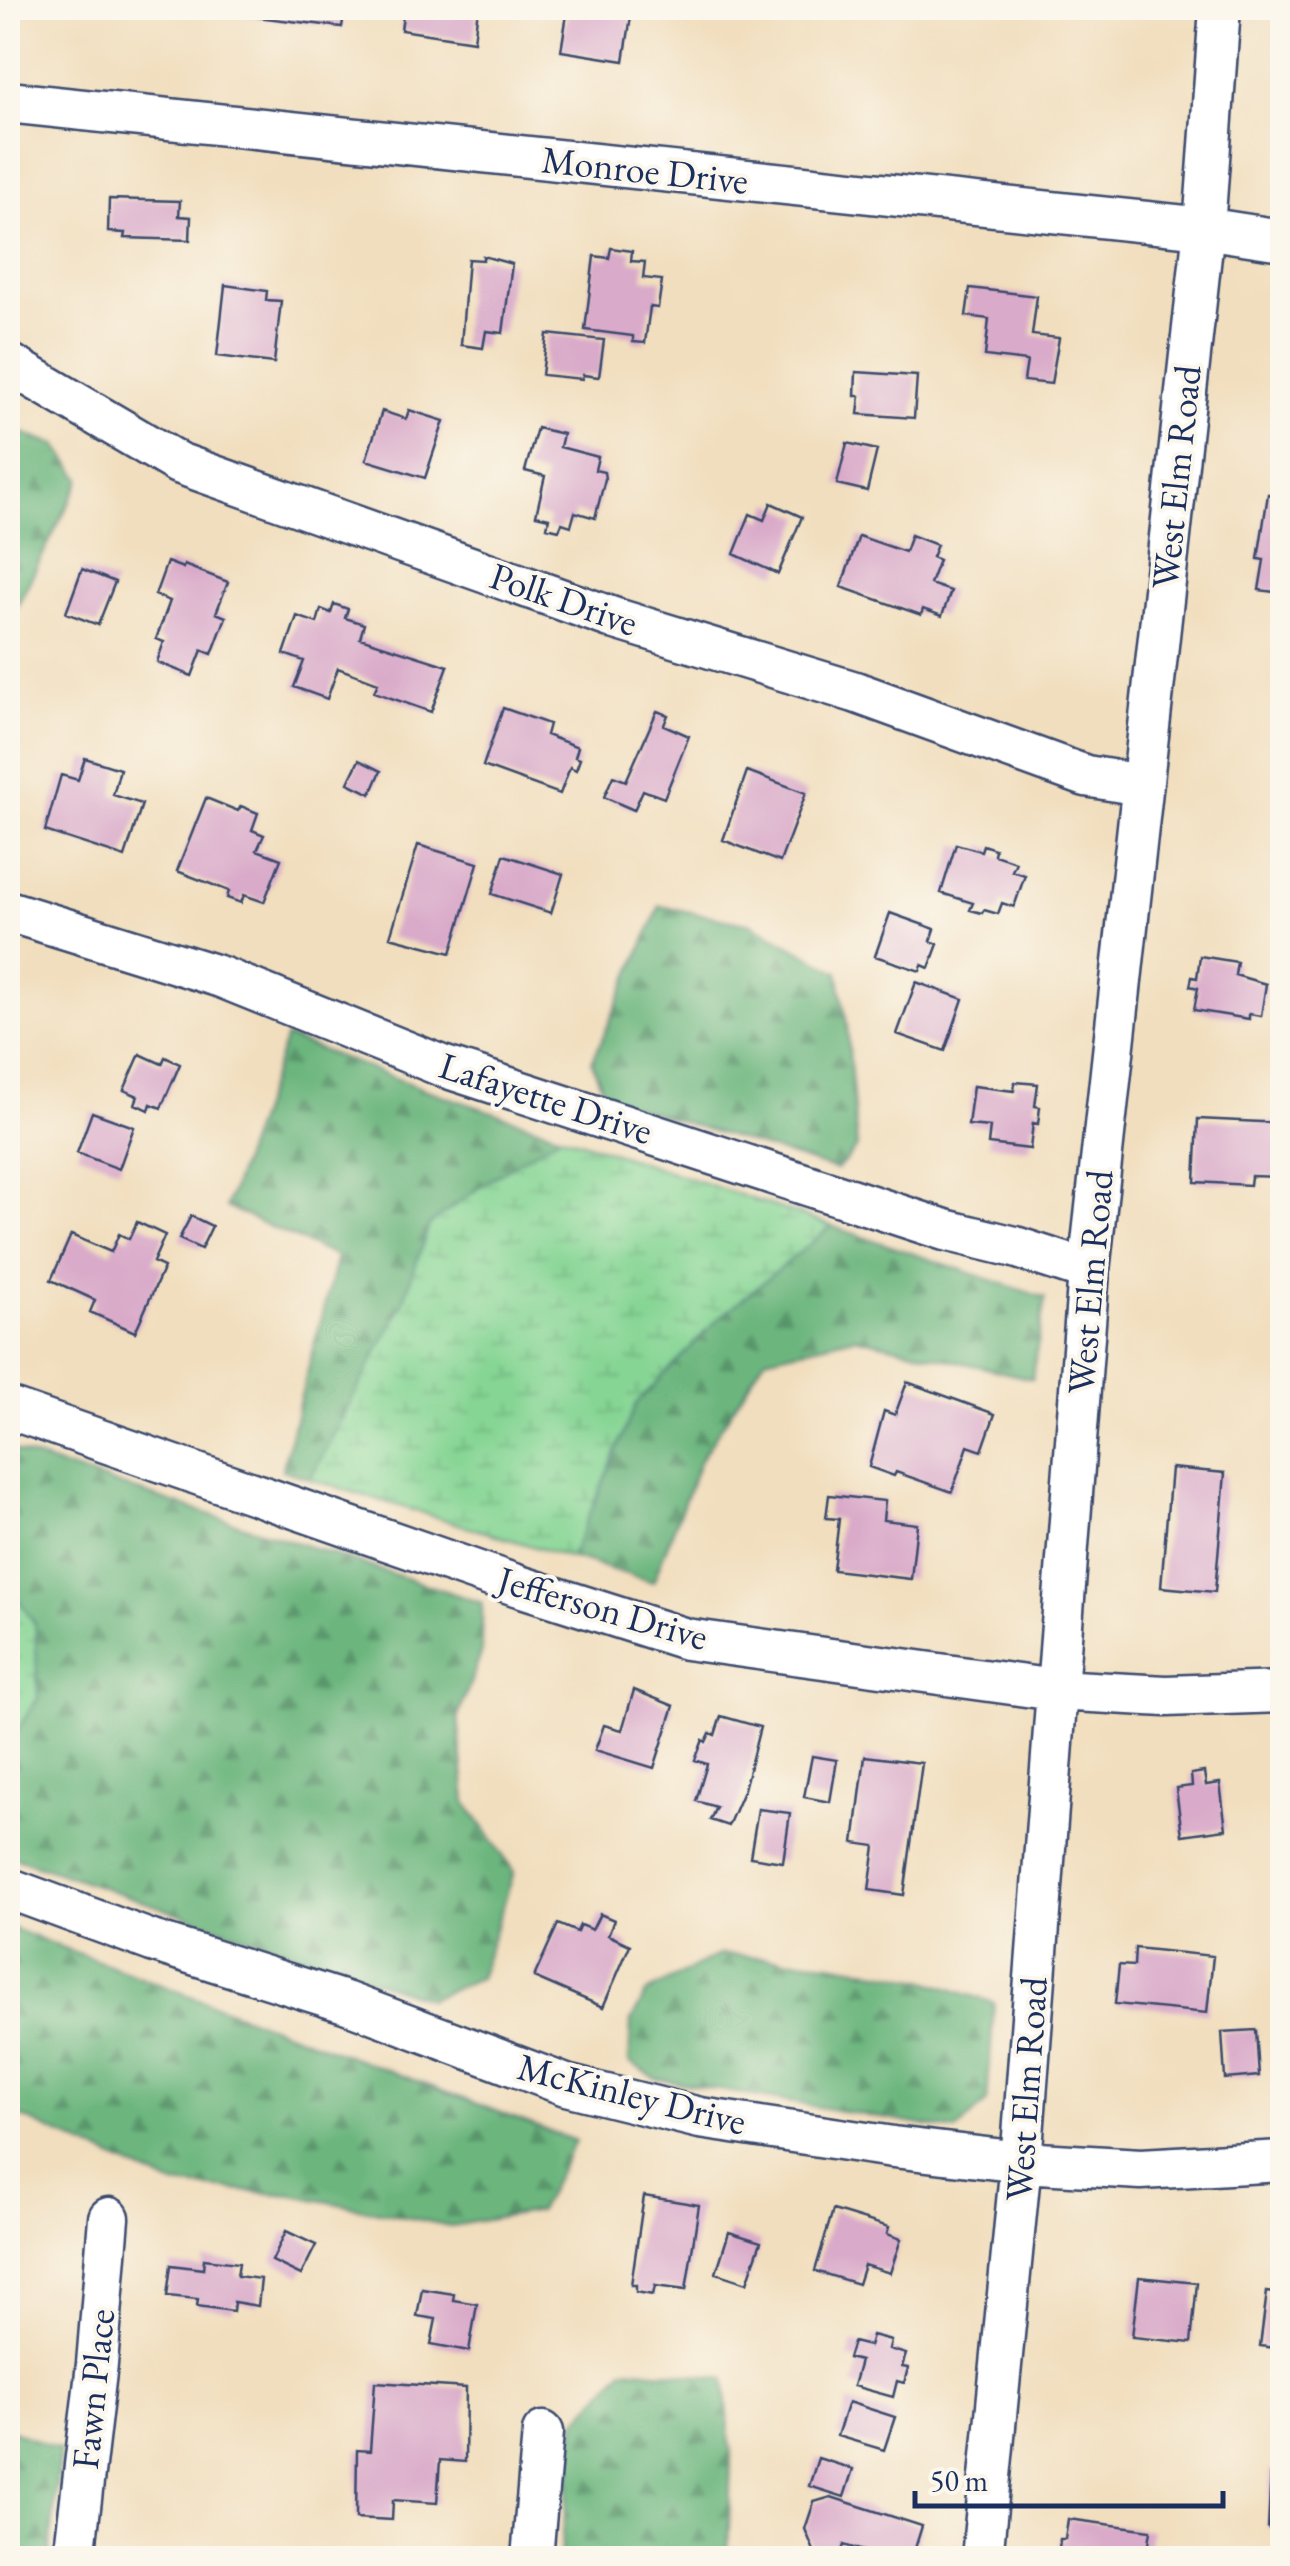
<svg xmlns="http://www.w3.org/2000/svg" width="1290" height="2566" font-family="'EB Garamond',serif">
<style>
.forest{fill:url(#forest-firs);stroke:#44726e;stroke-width:2.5}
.wetland{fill:url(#wetland-marsh);stroke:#508279;stroke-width:2.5}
.building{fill:#d9aac9}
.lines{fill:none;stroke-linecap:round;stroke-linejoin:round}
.minor-casing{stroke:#3b496c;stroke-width:45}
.minor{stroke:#fff;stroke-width:40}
.labels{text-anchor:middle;stroke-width:8;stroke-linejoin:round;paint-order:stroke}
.street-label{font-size:38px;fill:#1b2f5e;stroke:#fbf7ec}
</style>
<defs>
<pattern id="forest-firs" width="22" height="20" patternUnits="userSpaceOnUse" patternTransform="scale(2.5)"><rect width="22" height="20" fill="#6cb67e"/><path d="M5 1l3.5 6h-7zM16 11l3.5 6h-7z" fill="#58946a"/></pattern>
<pattern id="wetland-marsh" width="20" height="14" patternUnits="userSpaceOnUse" patternTransform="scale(2.5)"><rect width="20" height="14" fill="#86d594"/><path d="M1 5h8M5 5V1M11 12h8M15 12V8" fill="none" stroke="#73b782"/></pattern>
</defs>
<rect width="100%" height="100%" fill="#fbf7ec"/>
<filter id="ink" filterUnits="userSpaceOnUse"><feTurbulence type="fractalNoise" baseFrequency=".01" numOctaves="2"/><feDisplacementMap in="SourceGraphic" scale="20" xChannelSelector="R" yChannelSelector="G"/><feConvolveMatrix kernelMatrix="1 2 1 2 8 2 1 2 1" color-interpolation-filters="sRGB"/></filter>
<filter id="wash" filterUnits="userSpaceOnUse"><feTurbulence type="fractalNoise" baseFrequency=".0048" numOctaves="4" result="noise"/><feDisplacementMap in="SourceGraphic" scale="40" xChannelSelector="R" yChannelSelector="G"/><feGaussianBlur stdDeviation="2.25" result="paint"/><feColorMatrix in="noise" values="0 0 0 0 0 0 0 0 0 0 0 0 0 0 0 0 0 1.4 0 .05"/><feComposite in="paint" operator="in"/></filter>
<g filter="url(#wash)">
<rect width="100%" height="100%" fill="#f1debe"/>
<!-- forest -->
<path class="forest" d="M8,428l49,17 24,34 -73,145z
M660,906l91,18 87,48 9,53 10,122 -20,23 -231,-72 -14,-36z
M286,1037l138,52 621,209 -13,81 -177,-42 -90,21 -65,102 -47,122 -371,-112 55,-213 -111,-50z
M8,1449l474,154v48l-24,65 8,86 48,70 -35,106 -51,21 -420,-144v-111l30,-46 -3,-74 -27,-40z
M8,1927l567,214 -37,70 -87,15 -158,-31 -121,-10 -164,-74z
M720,1954l111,9 92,17 71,23 -7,99 -31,29 -299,-52 -28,-17 2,-41 16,-29z
M625,2368l100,10 6,76 -3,104h-168l16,-137z
M8,2429l52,21 -11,108h-41z"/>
<!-- wetland -->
<path class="wetland" d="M561,1135l271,91 -112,91 -84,87 -65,154 -261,-79 92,-174 27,-80 56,-42z
M8,1584l27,40 3,74 -30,46z"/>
<g id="blocks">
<!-- building -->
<path class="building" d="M249,8h96l-3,19 -94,-11z
M404,8h74l-4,33 -73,-11z
M568,8l64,2 -8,51 -63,-10z
M109,199l71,2 -1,15 12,1 -1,23 -66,-2 1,-5 -17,-1z
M611,248l21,3 -1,10 14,1 -2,16 19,2 -4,28 -8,-1 -5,36 -12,-1v-6l-48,-6 9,-74 15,2z
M483,256l29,8 -9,69 -17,-2 -3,17 -22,-3 7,-86 15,1z
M225,285l42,6 -1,9 15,1 -7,62 -57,-7z
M970,288l67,8 -5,39 27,3 -8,46 -27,-3 3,-20 -42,-5 4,-37 -23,-3z
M547,334l57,6 -5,37 -16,-2 -1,4 -40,-4z
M856,372l61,4 -3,42 -56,-4 2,-18h-5z
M409,410l35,11 -19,57 -59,-18 16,-49 24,8z
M537,428l26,6 -3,13 38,10 -3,13 9,2 1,7 -10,39 -20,-6 -4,14 -9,-3 -3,7 -12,-3 2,-9 -13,-3 9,-39 -20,-5z
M847,443l30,7 -10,41 -30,-7z
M1268,494l14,2v97l-23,-3 5,-30 -6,-1z
M771,503l31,14 -24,57 -44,-20 16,-40 14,6z
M911,535l26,10 -5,12 7,3 -9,24 21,7 -9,25 -19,-7 -2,6 -80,-28 18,-51 46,16z
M167,562l16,6 1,-3 44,17 -12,31 10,4 -14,37 -10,-4 -10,26 -35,-14 7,-20 -8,-3 14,-38 -15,-6z
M82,569l33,13 -17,43 -32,-12z
M334,604l14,5 -3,9 19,6 -4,14 88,28 -17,46 -57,-20 4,-9 -40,-15 -11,31 -33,-12 10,-26 -20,-7 13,-38 20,7 4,-14 10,4z
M503,708l46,16 -3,11 32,12 -3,10 5,2 -4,11 -6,-3 -10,27 -77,-28z
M657,711l11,4 -4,10 25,11 -25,62 -21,-8 -9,20 -30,-13 9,-21 13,5z
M85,758l35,11 -7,26 29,9 -17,53 -80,-26 16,-56 17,5z
M359,760l22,11 -10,23 -23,-11z
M747,771l59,22 -26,69 -57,-22z
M206,798l32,13 3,-5 17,7 -6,17 12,5 -7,15 24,9 -17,43 -20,-7 -3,8 -14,-5 2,-7 -52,-20z
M956,844l25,7 2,-6 12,4 -1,6 22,7 -4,9 13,4 -11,32 -12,-4 -4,11 -14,-4 -2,3 -12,-3 3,-7 -32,-10z
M418,845l60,18 -27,90 -61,-16z
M504,855l59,19 -12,39 -59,-19z
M890,913l45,16 -4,12 7,3 -9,24 -7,-3 -2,6 -45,-15z
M1200,956l37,6 -2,13 31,9 -5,32 -12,-2v5l-55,-9 4,-22 -8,-2 2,-9 5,1z
M916,982l47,17 -18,52 -48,-17z
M140,1054l22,10 3,-7 15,7 -19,44 -10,-4 -2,6 -14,-6 3,-8 -14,-6z
M1015,1082l23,2 -3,22 5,1 -2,17 -5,-1 -3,26 -42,-5 2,-17 -22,-2 5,-39 41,5z
M92,1112l42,15 -15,42 -42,-16z
M1198,1119l84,4 -1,54 -30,-1 -1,9 -55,-3z
M191,1216l21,10 -11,23 -22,-10z
M137,1222l28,13 -12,27 11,5 -29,65 -45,-20 5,-12 -44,-20 20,-45 40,17 8,-18 10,5z
M907,1382l88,32 -13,37 -14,-5 -16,46 -56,-20 -2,4 -25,-9 15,-56 11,4z
M1171,1468l54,5 -10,119 -54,-5z
M829,1495l56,6 -2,19 34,4 -6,55 -78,-9 6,-51 -13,-1z
M634,1690l40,16 -20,62 -59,-18 9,-25 18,5z
M721,1716l39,11 -16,62 -16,37 -18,-6 6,-13 -20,-6 11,-37 -12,-4 8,-20 3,2 4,-9 5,2z
M812,1756l25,4 -7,42 -26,-5z
M865,1756l57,7 -18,132 -35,-5 6,-44 -21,-3z
M1204,1772l2,13 14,-2 6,46 -44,6 -6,-47 16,-2 -1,-12z
M758,1809l32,4 -7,49 -33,-5z
M600,1914l14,6 -6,15 22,10 -27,62 -69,-30 24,-53 19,8 3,-7 12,5z
M1135,1948l78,8 -6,57 -92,-9 4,-39 15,1z
M1256,2030l3,46 -34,3 -3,-47z
M644,2196l55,9 -13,85 -31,-4 -2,9 -17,-3v-7h-5z
M833,2210l56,17 -2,7 14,5 -11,34 -26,-8 -6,19 -43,-13z
M286,2231l30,14 -15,30 -29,-14z
M729,2232l32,10 -14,41 -31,-10z
M204,2259l35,4 -2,13 24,3 -3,27 -24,-4 -1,9 -36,-5 1,-7 -31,-3 4,-31 32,4z
M1139,2277l58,6 -6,60 -59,-6z
M422,2289l32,5 -1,6 24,4 -8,47 -38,-7 5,-25 -19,-3z
M1267,2292l15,2v55l-22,-3z
M872,2335l19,5 -2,9 17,5 -4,13 6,1 -4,15 -7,-2 -4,16 -40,-11 7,-25 -12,-3 5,-16 16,4z
M375,2382l91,6 -1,74 -25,-2 -3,43 -44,-3 -1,20 -36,-2 1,-68 13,1z
M848,2402l47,15 -11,33 -47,-14z
M818,2458l35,11 -9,28 -35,-11z
M1271,2470h11v59l-14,-1z
M831,2497l91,29 -10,32h-26l-42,-13 -5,13h-22l-12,-29 9,-27z
M1068,2519l83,11 -3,20 11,1 -1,7h-93l1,-8 -7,-1 1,-10h5z"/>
</g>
</g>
<g filter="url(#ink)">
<use href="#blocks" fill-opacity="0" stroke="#3b496c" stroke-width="2.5"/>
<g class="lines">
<!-- minor casing -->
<g class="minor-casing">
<path id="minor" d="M8,102l1196,126 78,12
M8,363l170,100 438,156 239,73 231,84 55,9
M8,911l213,66 221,89 503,164 70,17 74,24
M8,1408l508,177 170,54 369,51 111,6 116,-4
M8,1888l144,53 193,61 221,83 134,33 193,29 128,15 120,7 141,-8
M74,2558l23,-194 12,-146
M532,2558l11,-126
M982,2558l39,-396 68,-891 115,-1043 16,-220"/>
</g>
<!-- minor -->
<use href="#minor" class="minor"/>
</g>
</g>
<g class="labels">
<!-- street labels -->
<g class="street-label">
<text transform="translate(645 170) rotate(6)" y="13">Monroe Drive</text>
<text transform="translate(1176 477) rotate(-84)" y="13">West Elm Road</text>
<text transform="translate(564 599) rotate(19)" y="13">Polk Drive</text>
<text transform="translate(546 1098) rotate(18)" y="13">Lafayette Drive</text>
<text transform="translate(1090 1282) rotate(-85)" y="13">West Elm Road</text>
<text transform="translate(603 1608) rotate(16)" y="13">Jefferson Drive</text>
<text transform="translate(1026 2089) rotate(-86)" y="13">West Elm Road</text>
<text transform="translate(632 2094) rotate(14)" y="13">McKinley Drive</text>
<text transform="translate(93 2389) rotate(-84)" y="13">Fawn Place</text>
</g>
</g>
<!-- margin -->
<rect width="1290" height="2566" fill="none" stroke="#fbf7ec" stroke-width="40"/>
<!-- scale -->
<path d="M915 2491v15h308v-15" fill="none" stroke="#1b2f5e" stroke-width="5"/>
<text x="930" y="2491" font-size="30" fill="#1b2f5e" stroke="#fbf7ec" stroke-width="8" paint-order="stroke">50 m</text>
</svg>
